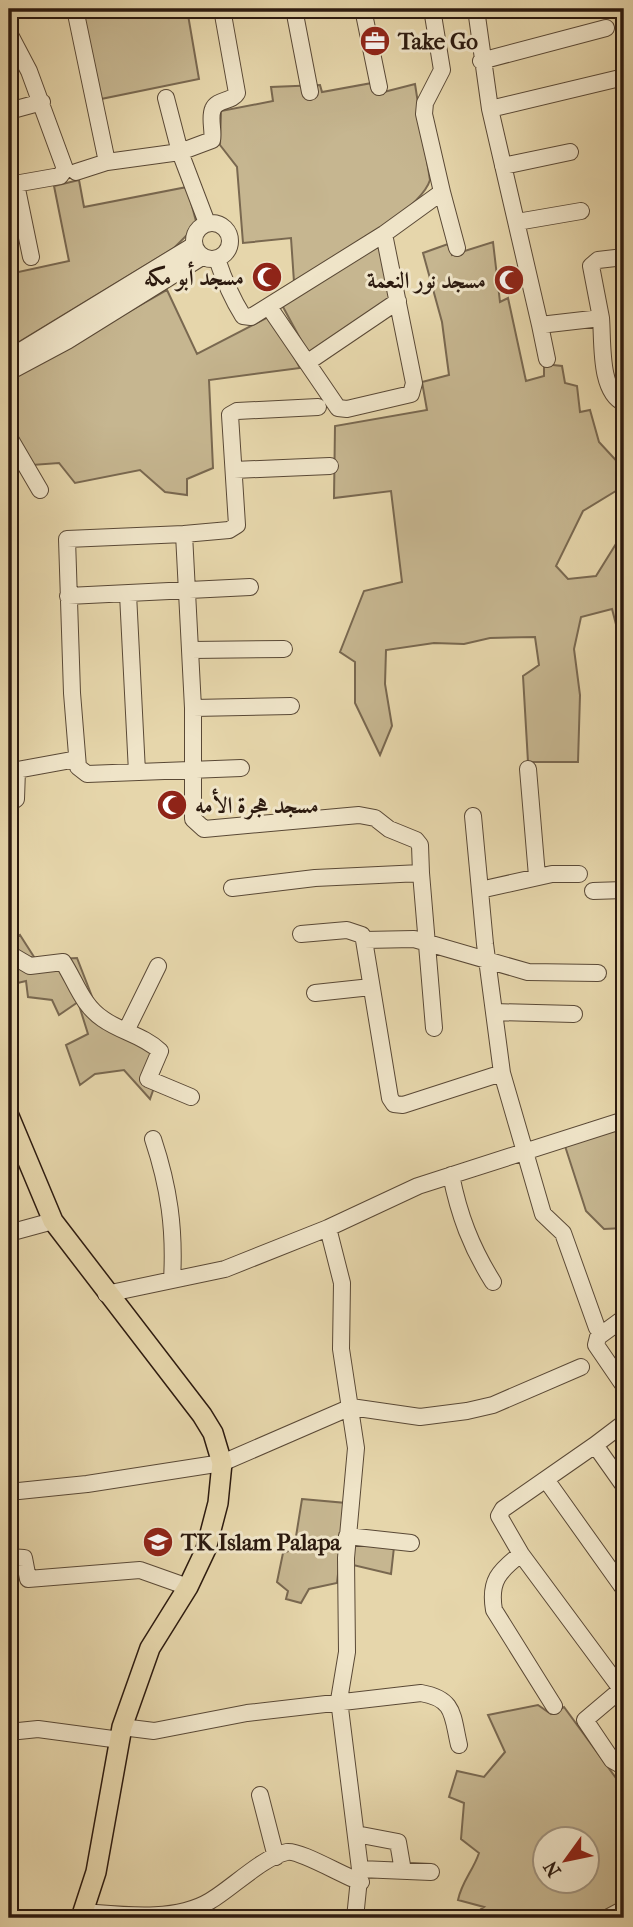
<svg xmlns="http://www.w3.org/2000/svg" width="633" height="1927" font-family="'IM FELL French Canon',Amiri,serif">
<style>
.green{fill:#c6b690;stroke:#796850;stroke-width:2;fill-rule:evenodd}
.lines{fill:none;stroke-linecap:round;stroke-linejoin:round}
.minor-casing{stroke:#5a4936;stroke-width:18}
.major-casing{stroke:#2c1a0f;stroke-width:22}
.minor{stroke:#efe4c8;stroke-width:16}
.major{stroke:#e6d6ab;stroke-width:19}
.labels{text-anchor:middle;stroke-width:6;stroke-linejoin:round;paint-order:stroke}
.poi-label{font-size:23px;font-weight:bold;fill:#2c1a0f;stroke:#efe4c8;text-anchor:start}
</style>
<rect width="100%" height="100%" fill="#e6d6ab"/>
<filter id="stains"><feTurbulence type="fractalNoise" baseFrequency=".00286" numOctaves="4"/><feColorMatrix values="0 0 0 0 .2 0 0 0 0 .09 0 0 0 0 .02 0 0 0 .5 -.17"/></filter>
<radialGradient id="worn" r=".72"><stop offset=".6" stop-color="#630" stop-opacity="0"/><stop offset="1" stop-color="#630" stop-opacity=".3"/></radialGradient>
<!-- green -->
<path class="green" d="M81,9h106l12,70 -98,20z
M372,83l4,11 39,-10 15,96c-10,33 -104,82 -136,102l-3,-44 -48,5 -6,-76 -17,-22 1,-34 52,-10 -2,-14 49,-2 2,7z
M79,180l5,27 103,-20 10,38 -23,23 -165,100v-74l60,-13 -15,-75z
M493,242l7,60 8,-4 18,83 18,-5v-12l18,2 3,17 12,3 3,26 10,-2 9,32 25,27v17l-41,25 -27,55 12,13 28,-3 28,-45v106l-5,-1 -7,-27 -31,8 -7,32 6,46 -2,67h-50l-5,-86 16,-11 -4,-28 -45,1 -26,6 -30,-1 -48,7 -1,34 7,42 -12,29 -25,-52v-41l-15,-10 24,-61 38,-9 -11,-91 -57,7 1,-72 92,-16 -5,-28 27,-7 -7,-53 -19,-69 25,-9 4,11z
M379,244l11,55 -81,56 -27,-50z
M167,290l30,64 75,-39 28,53 -91,12 4,88 -26,11v16l-22,-3 -25,-22 -65,13 -16,-20 -27,2 -23,-34v-51z
M20,935l16,25 41,-2 16,41 11,14 60,46 -14,40 -26,-29 -29,4 -15,11 -14,-40 22,-11 -10,-32 -19,13 -7,-15 -24,-3 -2,-16 -17,4v-43z
M624,1126v102l-20,1 -18,-18 -21,-65z
M302,1499l44,4 -9,80 -28,6 -8,14 -15,-4 2,-8 -11,-9 6,-29 11,-4z
M354,1541l40,6 -3,27 -38,-9z
M538,1705l13,9 13,-7 60,82v114l-26,15h-130l16,-11 -26,-7c4,-19 15,-29 21,-47l-18,-14 3,-36 -15,-6 8,-26 27,6 21,-25 -17,-37zM546,1840h42v42h-42z"/>
<g class="lines">
<!-- minor casing -->
<g class="minor-casing">
<path id="minor" d="M75,9l32,153 73,-10 27,71
M294,9l16,83
M363,9l16,78
M432,9l10,61 -17,33 -1,11 18,78
M476,9l14,100 50,216 61,-7c2,24 -2,74 23,85
M9,33l20,38 36,98 -5,7 -51,9
M481,61l125,-33
M166,98l14,54 32,-12c2,-9 -3,-22 1,-31 4,-10 19,-7 24,-16l-15,-84
M490,109l130,-31
M9,111l33,-9
M503,166l67,-14
M76,172l31,-10
M16,184l15,73
M517,222l64,-11
M194 241a18 18 0 1 1 36 0a18 18 0 1 1-36 0Z
M219,258l-2,1c7,21 14,38 26,57l8,1 133,-83 58,-42 15,56
M269,307l69,101 9,1 64,-15 3,-11 -30,-149
M601,318l-10,-52 7,-6 26,-3
M540,325l7,34
M9,358l185,-113
M308,362l90,-61
M9,372l58,-31 135,-84
M318,407l-81,4 -7,4 7,110 -8,5 -45,4 9,174v111l11,10 155,-14 16,3 14,11 27,11 4,5 1,28
M9,437l31,53
M234,470l96,-4
M184,534l-117,5 5,154 6,74 9,7 154,-6
M128,594l9,178
M68,596l182,-9
M191,650l93,-1
M193,708l98,-2
M528,769l9,107
M9,804l7,-5 1,-29 60,-11
M473,816l12,128 17,129 41,141 20,19 34,95
M232,888l83,-10 106,-5 13,155
M480,890l72,-16h27
M593,891l31,-1
M301,934l46,-4 15,5 2,5 50,-1 114,33 70,1
M364,940l26,158 4,6 9,1 99,-32
M9,958l4,-2 17,10 33,-4c13,20 19,43 40,57 18,13 40,16 57,32l-12,28 43,18
M315,993l56,-6
M494,1012l80,2
M126,1031l32,-65
M153,1139c16,48 22,90 19,141
M451,1175c8,40 20,72 42,107
M328,1228l14,55 -1,66 15,99 -10,110 1,94 -8,48 21,169 -5,49
M9,1233l44,-12
M106,1294l119,-25 103,-41 90,-42 206,-66
M624,1318l-26,19 -2,8 28,41
M595,1445l29,-22
M547,1481l77,108
M9,1492l78,-8 135,-21 129,-56 69,10 47,-6 26,-6 88,-38
M347,1536l64,7
M521,1554c-22,17 -32,27 -27,56l60,96
M9,1557l15,1 4,21 112,-9 48,17
M624,1687l-39,33 27,40 7,4 5,-3
M621,1689l-100,-135 -22,-38 4,-7 92,-64 29,41
M122,1727l32,4 93,-18 174,-20c34,6 31,22 38,52
M9,1732l29,-3 82,11
M260,1795l16,62
M356,1834l42,8 5,29
M360,1869l71,3
M84,1912c39,3 91,10 126,-11 21,-12 54,-45 77,-49 13,-2 56,24 74,30
M607,1918l17,-9"/>
</g>
<!-- major casing -->
<g class="major-casing">
<path id="major" d="M9,1116l44,105 149,194 11,18 9,30 -4,40 -12,46 -18,38 -38,61 -28,79 -26,145 -15,46"/>
</g>
<!-- minor -->
<use href="#minor" class="minor"/>
<!-- major -->
<use href="#major" class="major"/>
</g>
<!-- icons -->
<defs>
<g id="office-disc" transform="scale(1.575)"><circle r="9.5" fill="#8f2418" stroke="#efe4c8"/><path d="M-6-3h4V-5.5h4V-3h4V5H-6ZM-1-4.5V-3h2v-1.5ZM-6 0V1H6V0Z" fill="#fff"/></g>
<g id="mosque-disc" transform="scale(1.575)"><circle r="9.5" fill="#8f2418" stroke="#efe4c8"/><path d="M3.5-4.9A6 6 0 1 0 3.5 4.9A5 5 0 1 1 3.5-4.9Z" fill="#fff"/></g>
<g id="school-disc" transform="scale(1.575)"><circle r="9.5" fill="#8f2418" stroke="#efe4c8"/><path d="M0-5L7-2L0 1L-7-2ZM-4 1L0 2.5L4 1V4Q0 6-4 4Z" fill="#fff"/></g>
</defs>
<g fill-rule="evenodd">
<use href="#office-disc" x="375" y="41"/>
<use href="#mosque-disc" x="267" y="277"/>
<use href="#mosque-disc" x="509" y="280"/>
<use href="#mosque-disc" x="172" y="805"/>
<use href="#school-disc" x="158" y="1542"/>
</g>
<g class="labels">
<!-- poi labels -->
<g class="poi-label">
<text x="398" y="49">Take Go</text>
<text x="244" y="285" text-anchor="end">مسجد أبو مكه</text>
<text x="486" y="288" text-anchor="end">مسجد نور النعمة</text>
<text x="195" y="813">مسجد هجرة الأمه</text>
<text x="181" y="1550">TK Islam Palapa</text>
</g>
</g>
<!-- margin -->
<rect width="633" height="1927" fill="none" stroke="#e6d6ab" stroke-width="35"/>
<rect x="10" y="10" width="612" height="1906" fill="none" stroke="#2c1a0f" stroke-width="3.5"/>
<rect x="18" y="18" width="598" height="1892" fill="none" stroke="#2c1a0f" stroke-width="2"/>
<!-- north arrow -->
<g transform="translate(566 1860) rotate(237)"><circle r="33" fill="#efe4c8" stroke="#a1937e" stroke-width="2"/>
<path d="M0-5L12 26L0 18L-12 26Z" fill="#8f2418"/>
<text y="-10" font-size="19" font-weight="bold" text-anchor="middle" fill="#2c1a0f">N</text>
</g>
<rect width="100%" height="100%" filter="url(#stains)"/>
<rect width="100%" height="100%" fill="url(#worn)"/>
</svg>
